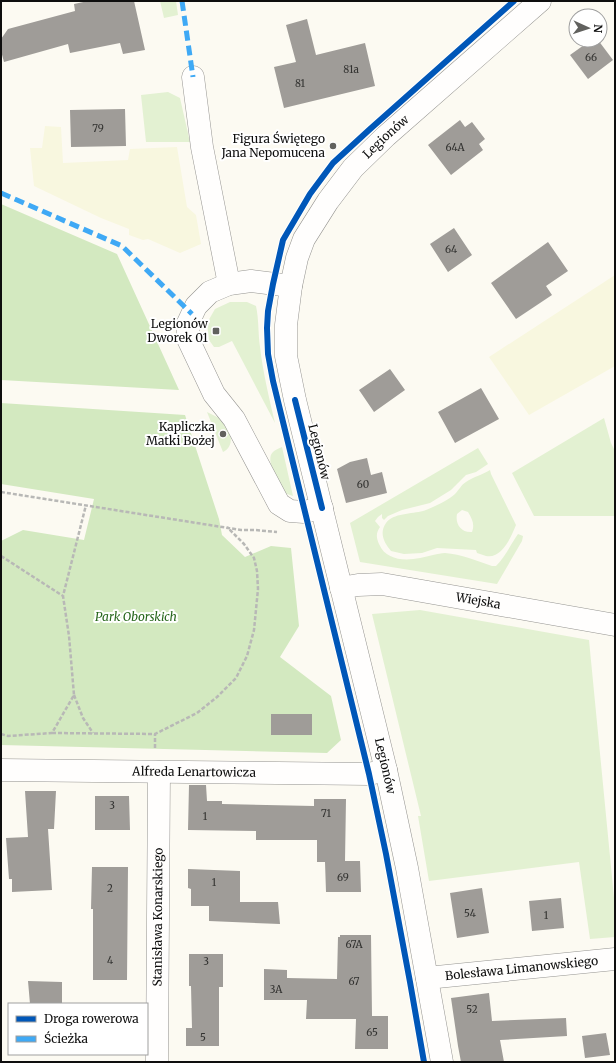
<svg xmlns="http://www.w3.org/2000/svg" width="616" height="1063" font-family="Merriweather,serif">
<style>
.farmland{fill:#f8f7df}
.green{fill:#e3f1d2;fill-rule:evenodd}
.forest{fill:#d3e9c0}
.building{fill:#9f9c98}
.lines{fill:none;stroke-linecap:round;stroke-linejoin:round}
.minor-casing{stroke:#959491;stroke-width:23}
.path{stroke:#b8b8b6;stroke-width:2.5;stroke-dasharray:4 2;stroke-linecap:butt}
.minor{stroke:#fffefd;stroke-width:22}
.quiet{stroke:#3fa9f5;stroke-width:5;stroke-dasharray:10 5;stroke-linecap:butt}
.cycleway-casing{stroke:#fff;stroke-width:8}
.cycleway{stroke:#0057b8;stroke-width:6}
.poi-dot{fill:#61615e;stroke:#fff;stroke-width:1.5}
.labels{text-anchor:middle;stroke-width:4;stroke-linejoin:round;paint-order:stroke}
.number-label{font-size:10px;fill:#323230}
.street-label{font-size:12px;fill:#0e0e0e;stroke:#fff}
.poi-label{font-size:12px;fill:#0e0e0e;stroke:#fff;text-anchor:end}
.park-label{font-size:12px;font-style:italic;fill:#28671d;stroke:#fff}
</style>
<rect width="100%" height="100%" fill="#fcfaf2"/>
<!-- farmland -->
<path class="farmland" d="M45,126l16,1 2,36 65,-3 2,-11 47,-2 10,60 9,8 5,29 -21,9 -32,-14 -5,1 -14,-5v-6l-28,-11 -67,-32 -4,-38h12z
M615,275v91l-86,49 -40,-58z"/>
<!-- green -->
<path class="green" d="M160,1h16l2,14 -14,3z
M168,92l12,6 10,44h-44l-5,-47z
M230,302h17l9,4c3,14 2,27 4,41 3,25 9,51 15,76l-43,-82 -13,6h-5l-5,-7 -2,-17 8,-14z
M207,412c4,2 8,4 12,6 11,8 18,27 4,34z
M604,418l7,25 4,8v65h-81l-22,-43z
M282,447l11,49 -9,-3c-4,-9 -20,-33 -11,-41 2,-2 6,-4 9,-5z
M478,448l10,16 -12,8 -10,3 -15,15 -21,13 -28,7 -14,6 -4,4 -2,-2v-4l-4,3 -3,4 5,6c-4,6 -4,10 -1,17 9,21 36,16 54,11 5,-1 8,-2 12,-2 16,1 32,8 47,13h4c9,-9 15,-22 22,-32l5,2 -1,5 -25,43 -137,-22 -10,-39z
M490,470l1,4 25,51c-5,12 -14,34 -30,31 -3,-1 -6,-2 -9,-3l-1,-3 -39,-2 -15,5 -18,1 -13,-3c-7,-8 -12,-18 -5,-28 7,-10 26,-9 37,-12 9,-3 26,-11 32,-17 4,-4 6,-9 11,-12 7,-5 16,-7 24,-12zM462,510l6,2c4,7 7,12 4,20 -11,1 -17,-8 -15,-18z
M420,610l169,30 26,268v29l-25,2 -11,-77 -150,19 -11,-65h3l-49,-202z"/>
<!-- forest -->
<path class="forest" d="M1,204l116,50 62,136 -178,-10z
M1,403l184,12 34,104 3,16 23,22 26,-11 20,2 8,78 -19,31 51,39 10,44 -14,13 -326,-8v-204l22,-11 61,10 10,-41 -93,-15z"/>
<!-- building -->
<path class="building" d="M88,1h46l11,49 -22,4 -3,-11 -50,10 -2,-9 -64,18 -3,-11v-12l7,-10 67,-18 -1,-7z
M307,19l9,36 49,-12 10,43 -91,22 -10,-41 22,-5 -10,-37z
M591,40h7l15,20 -25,19 -18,-24z
M125,109l1,37 -55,1 -1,-37z
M460,120l5,7 7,-5 13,17 -6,5 4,6 -32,25 -23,-30z
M454,228l18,27 -24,17 -18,-28z
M548,242l20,29 -22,15 6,9 -36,24 -25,-36z
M390,369l15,21 -31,22 -15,-22z
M481,388l18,31 -44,24 -17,-31z
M367,458l4,17 11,-3 5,21 -41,10 -9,-34 13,-7z
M271,714h41v21h-41z
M189,785h17l1,16h15v3l92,2v-7h32l-1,62h15l1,31h-35l-1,-30h-8v-22h-61v-9l-68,-1z
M25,791h31l-2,38h-6l4,61 -40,2v-13h-3l-3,-41 22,-1z
M95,796h34l1,34h-35z
M92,867h36l-1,113h-34v-71h-2z
M188,869l52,2v31h38l2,22 -71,-3v-15h-18v-17l-3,-1z
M482,888l7,45 -32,5 -7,-45z
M561,898l3,30 -32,3 -3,-30z
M340,935h31l1,81h16v33h-33l1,-30h-50l1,-19h-43v-31l23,1v8l50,1 1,-42h2z
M189,954h34v33h-4v59h-33v-18h6l-1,-42h-2z
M28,981l34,1v22h-32z
M489,993l3,28 74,-3 1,18 -67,4 4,22h-43l-3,-16 -7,-48z
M606,1033l4,22 -25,3 -3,-22z"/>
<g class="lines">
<!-- minor casing -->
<g class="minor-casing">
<g id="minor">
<path d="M193,77l9,70 27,137"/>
<path d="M291,286l-40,-5 -22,3 -19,8 -14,14 -8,17v16l26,55 20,25 45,85 11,7 14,1 18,-4"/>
<path id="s1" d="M341,588l17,-3 24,-1 233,41"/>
<path id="s2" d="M1,770l368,4 17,-4"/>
<path id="s3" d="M427,978l188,-19"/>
<path id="s4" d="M157,1062l2,-290"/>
<path id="s5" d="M442,1062l-35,-194 -21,-98 -91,-370 -9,-44v-31l5,-39 6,-28 7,-19 24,-38 25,-33 33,-32 154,-135"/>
</g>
</g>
<!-- path -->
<path class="path" d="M1,492l240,38h14l22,2
M1,556l62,40
M74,695l9,23 10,15
M52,733l103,1 42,-21 20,-16 19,-19 11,-22 7,-26 4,-41 -1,-18 -3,-13 -10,-14 -17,-17
M1,734l7,2 44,-3 22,-38 -5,-59 -6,-40 23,-91
M155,748v-14"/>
<!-- minor -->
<use href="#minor" class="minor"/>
<!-- quiet -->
<path class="quiet" d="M182,1l11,76
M1,193l121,53 70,68"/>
<!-- cycleway casing -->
<g class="cycleway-casing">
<path id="cycleway" d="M295,400l27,108
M424,1062l-14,-80 -24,-128 -17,-80 -96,-393 -5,-27 -1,-26 1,-17 5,-27 10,-44 27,-46 23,-31 36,-33 145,-129"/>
</g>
<!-- cycleway -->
<use href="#cycleway" class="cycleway"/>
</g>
<!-- markers -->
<g class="poi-dot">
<circle cx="333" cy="146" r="4"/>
<rect x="212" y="327" width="8" height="8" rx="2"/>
<circle cx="223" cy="434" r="4"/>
</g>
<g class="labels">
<!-- number labels -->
<g class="number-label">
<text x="591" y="61">66</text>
<text x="351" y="73">81a</text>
<text x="300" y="87">81</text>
<text x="98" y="132">79</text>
<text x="455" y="151">64A</text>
<text x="451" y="253">64</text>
<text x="363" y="488">60</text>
<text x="112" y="809">3</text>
<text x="326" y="817">71</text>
<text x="205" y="820">1</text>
<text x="343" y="881">69</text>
<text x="214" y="886">1</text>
<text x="110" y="892">2</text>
<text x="470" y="917">54</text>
<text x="546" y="919">1</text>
<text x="354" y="948">67A</text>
<text x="110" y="964">4</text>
<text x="206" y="965">3</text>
<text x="354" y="985">67</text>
<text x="276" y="993">3A</text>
<text x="472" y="1013">52</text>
<text x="372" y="1036">65</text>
<text x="203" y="1041">5</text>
</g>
<!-- street labels -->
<g class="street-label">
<text dy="4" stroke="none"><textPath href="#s5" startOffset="974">Legionów</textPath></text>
<text transform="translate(319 452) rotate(76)" y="4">Legionów</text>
<text dy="4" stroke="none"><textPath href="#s1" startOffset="139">Wiejska</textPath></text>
<text transform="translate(385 766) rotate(77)" y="4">Legionów</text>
<text dy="4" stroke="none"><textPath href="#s2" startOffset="193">Alfreda Lenartowicza</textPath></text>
<text dy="4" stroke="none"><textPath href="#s4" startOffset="145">Stanisława Konarskiego</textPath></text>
<text dy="4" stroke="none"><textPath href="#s3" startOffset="95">Bolesława Limanowskiego</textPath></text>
</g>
<!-- poi labels -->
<g class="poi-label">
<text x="325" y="143">Figura Świętego<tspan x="325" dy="14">Jana Nepomucena</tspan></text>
<text x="208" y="328">Legionów<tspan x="208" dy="14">Dworek 01</tspan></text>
<text x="215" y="431">Kapliczka<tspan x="215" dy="14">Matki Bożej</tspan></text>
</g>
<!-- park labels -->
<g class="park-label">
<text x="136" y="621">Park Oborskich</text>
</g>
</g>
<!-- border -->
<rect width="616" height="1063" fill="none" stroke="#0e0e0e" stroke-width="4"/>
<!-- legend -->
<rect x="8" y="1003" width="140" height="52" fill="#ffffff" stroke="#9f9f9f"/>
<rect x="16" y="1016" width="20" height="6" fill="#0057b8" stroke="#9f9f9f"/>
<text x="44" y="1023" font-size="12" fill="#0e0e0e">Droga rowerowa</text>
<rect x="16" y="1036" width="20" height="6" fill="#3fa9f5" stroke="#9f9f9f"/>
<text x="44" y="1043" font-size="12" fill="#0e0e0e">Ścieżka</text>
<!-- north arrow -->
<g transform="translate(588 28) rotate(93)"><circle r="19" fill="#ffffff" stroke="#9f9f9f"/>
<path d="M0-3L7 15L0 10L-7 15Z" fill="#61615e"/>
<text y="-6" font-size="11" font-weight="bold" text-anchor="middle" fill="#0e0e0e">N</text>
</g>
</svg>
